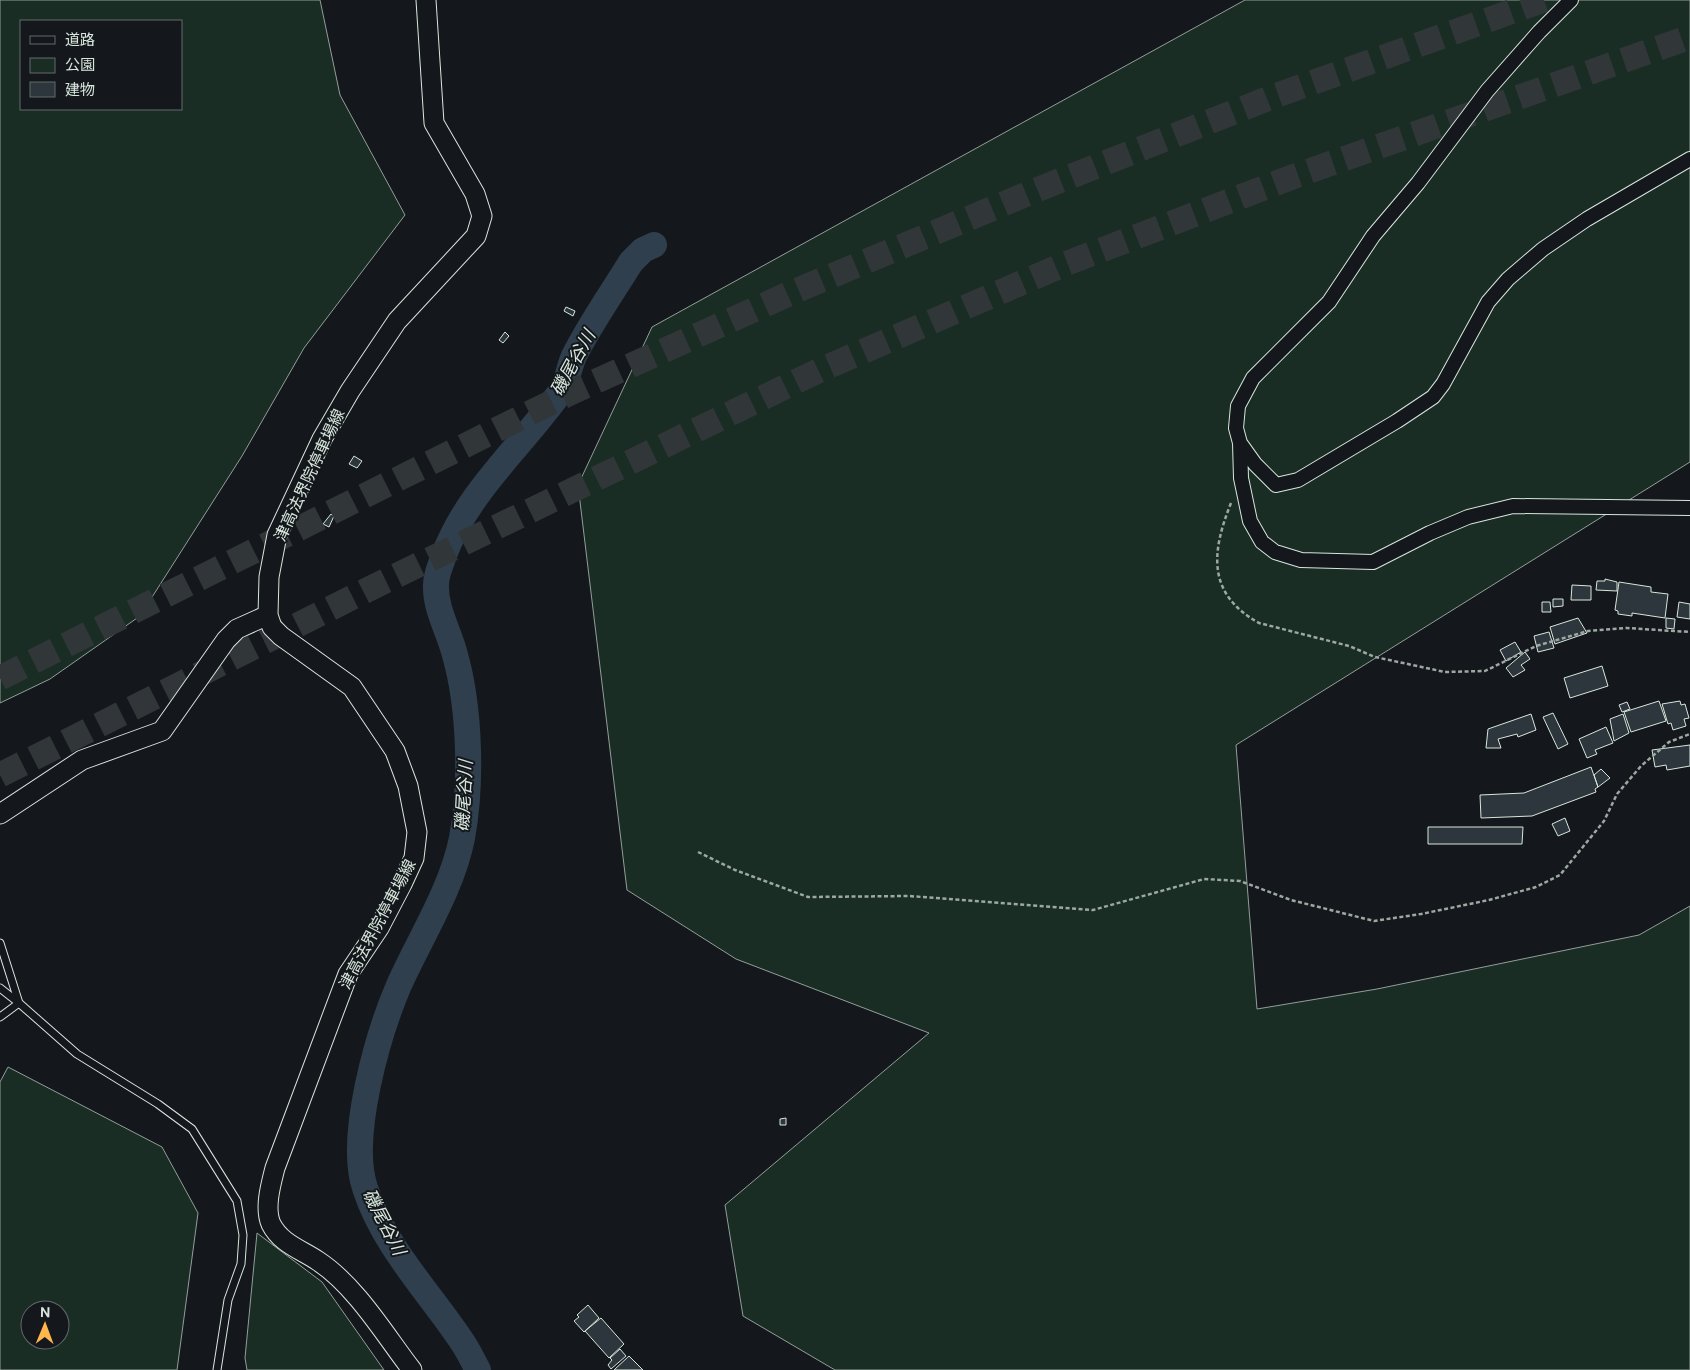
<svg xmlns="http://www.w3.org/2000/svg" width="1690" height="1370" font-family="'DM Sans','Noto Sans JP',sans-serif">
<style>
.green{fill:#1a2d24;stroke:#939e99;fill-rule:evenodd}
.lines{fill:none;stroke-linecap:round;stroke-linejoin:round}
.river{stroke:#2f3f4d;stroke-width:26}
.building{fill:#2c363c;stroke:#d8e6dc}
.highway-tunnel{stroke:#313739;stroke-width:25;stroke-dasharray:25 12;stroke-linecap:butt}
.lane-casing{stroke:#d8e6dc;stroke-width:9}
.street-casing{stroke:#d8e6dc;stroke-width:16}
.secondary-casing{stroke:#d8e6dc;stroke-width:21}
.path{stroke:#9da8a2;stroke-width:2.5;stroke-dasharray:4 2.5;stroke-linecap:butt}
.lane{stroke:#14181c;stroke-width:7}
.street{stroke:#14181c;stroke-width:14}
.secondary{stroke:#14181c;stroke-width:19}
.labels{text-anchor:middle;stroke-width:4;stroke-linejoin:round;paint-order:stroke}
.street-label{font-size:16px;fill:#d8e6dc;stroke:#14181c}
.water-label{font-size:18px;font-style:italic;fill:#d8e6dc;stroke:#14181c}
</style>
<rect width="100%" height="100%" fill="#14181c"/>
<!-- green -->
<path class="green" d="M0,0h320l20,95 65,120 -101,133 -62,108 -102,160 -90,63 -50,24zM181,21v88h-160v-88z
M1245,0h445v462l-454,283 21,264 120,-20 262,-54 51,-29v464h-855l-92,-54 -18,-111 204,-172 -193,-74 -109,-69 -49,-405 74,-158z
M8,1067l154,80 36,66 -21,157h-177v-288zM30,1310h30v30h-30z
M257,1233l65,49 62,88h-137l-2,-12z"/>
<g class="lines">
<!-- river -->
<path class="river" d="M478,1370c-5,-9 -9,-18 -15,-27 -33,-50 -79,-96 -98,-155 -17,-51 13,-154 34,-203 21,-47 53,-96 63,-147 10,-54 8,-130 -7,-183 -6,-24 -20,-46 -19,-70 0,-11 5,-20 8,-30 24,-64 78,-109 117,-164 7,-11 8,-24 13,-35 16,-32 38,-63 57,-94l12,-12 11,-5"/>
</g>
<!-- building -->
<path class="building" d="M566,307l9,4 -2,5 -9,-5z
M505,332l4,4 -6,7 -4,-3z
M354,456l8,5 -5,7 -8,-4z
M331,514l3,2 -5,11 -6,-3z
M1605,579l12,3v9l-21,-1 1,-9h8z
M1619,582l32,5v5l17,2 -3,24 -33,-5v3l-14,-2v-3l-3,-1z
M1572,585l19,1v14h-20z
M1553,599h10v7l-10,1z
M1542,602h8l1,10h-9z
M1679,602l11,2v15l-13,-2z
M1578,618l9,15 -32,11 -5,-17z
M1666,618l9,1 -1,10 -8,-1z
M1549,632l5,16 -16,4 -4,-16z
M1515,642l6,10 -15,9 -6,-11z
M1525,652l5,7 -9,6 4,5 -12,7 -7,-9z
M1602,666l6,20 -38,12 -6,-20z
M1659,701l7,20 -35,11 -7,-20z
M1680,701l1,4 4,-1 4,14 -5,1 2,7 -13,4 -2,-7 -3,1 -6,-20z
M1627,702l3,7 -8,3 -3,-7z
M1553,713l15,31 -10,5 -15,-32z
M1531,714l5,16 -18,7 -1,-3 -19,5 3,9h-15l2,-19z
M1623,714l6,19 -15,8 -4,-22z
M1606,727l7,16 -18,7 2,4 -10,4 -8,-19z
M1690,745v21l-23,4 -1,-5 -11,2 -3,-17z
M1591,767l7,20 -3,2 1,3 -64,24 -51,2 -1,-23 44,-2z
M1601,769l9,9 -12,9 -4,-12z
M1565,818l5,13 -12,5 -6,-12z
M1428,827h95l-1,17h-94z
M786,1118v7h-6v-6z
M588,1305l11,13 -15,14 -10,-11 5,-4 -2,-2z
M601,1318l23,26 -15,14 -24,-27z
M620,1349l6,7 -15,13 -3,-4 4,-5 -2,-2z
M629,1356l14,14h-29z"/>
<g class="lines">
<!-- highway-tunnel -->
<path class="highway-tunnel" d="M0,678l570,-285 223,-101 246,-103 233,-92 272,-97
M0,775l371,-187 449,-218 245,-106 230,-88 395,-139"/>
<!-- lane casing -->
<g class="lane-casing">
<path id="lane" d="M0,943l19,60 58,51 81,50 34,25 45,72 6,34 -2,29 -13,36 -11,70
M0,988l19,15 -19,14"/>
</g>
<!-- street casing -->
<g class="street-casing">
<path id="street" d="M1571,0l-32,32 -52,59 -69,92 -45,53 -44,66 -76,76 -15,28 -2,22 4,15 1,35 9,43 12,21 13,10 26,8 72,2 57,-29 38,-16 45,-11 177,2
M1240,443l15,21 21,21 22,-5 99,-59 36,-24 10,-13 45,-82 20,-23 35,-30 44,-30 103,-60"/>
</g>
<!-- secondary casing -->
<g class="secondary-casing">
<path id="secondary" d="M0,814l82,-54 80,-29 64,-91 11,-11 31,-14
M412,1370c-27,-35 -56,-84 -94,-109 -16,-11 -37,-17 -47,-37 -7,-16 0,-40 4,-56l73,-194 31,-46 23,-44 12,-26 3,-26 -9,-46 -13,-35 -43,-64 -71,-51 -9,-9 -4,-12 1,-38 8,-42 45,-96 28,-48 47,-70 79,-85 6,-20 -7,-22 -41,-71 -8,-123"/>
</g>
<!-- path -->
<path class="path" d="M1231,503c-20,50 -24,91 28,120l90,23 26,11 70,15 40,-1 51,-25 52,-15 39,-3 63,4
M698,852l37,18 73,27 101,-1 184,14 111,-31 36,2 51,19 83,21 47,-7 68,-14 47,-13 24,-12 44,-54 13,-27 24,-28 28,-24 21,-8"/>
<!-- lane -->
<use href="#lane" class="lane"/>
<!-- street -->
<use href="#street" class="street"/>
<!-- secondary -->
<use href="#secondary" class="secondary"/>
</g>
<g class="labels">
<!-- street labels -->
<g class="street-label">
<text transform="translate(309 475) rotate(-65)" y="6">津高法界院停車場線</text>
<text transform="translate(377 924) rotate(-62)" y="6">津高法界院停車場線</text>
</g>
<!-- water labels -->
<g class="water-label">
<text transform="translate(573 363) rotate(-61)" y="6">磯尾谷川</text>
<text transform="translate(464 796) rotate(-87)" y="6">磯尾谷川</text>
<text transform="translate(384 1222) rotate(63)" y="6">磯尾谷川</text>
</g>
</g>
<!-- legend -->
<rect x="20" y="20" width="162" height="90" fill="#14181c" stroke="#626a69"/>
<rect x="30" y="36" width="25" height="8" fill="#14181c" stroke="#626a69"/>
<text x="65" y="45" font-size="15" fill="#d8e6dc">道路</text>
<rect x="30" y="58" width="25" height="15" fill="#1a2d24" stroke="#626a69"/>
<text x="65" y="70" font-size="15" fill="#d8e6dc">公園</text>
<rect x="30" y="82" width="25" height="15" fill="#2c363c" stroke="#626a69"/>
<text x="65" y="95" font-size="15" fill="#d8e6dc">建物</text>
<!-- north arrow -->
<g transform="translate(45 1325) rotate(1)"><circle r="24" fill="#14181c" stroke="#626a69"/>
<path d="M0-4L9 19L0 12L-9 19Z" fill="#ffb74d"/>
<text y="-8" font-size="14" font-weight="bold" text-anchor="middle" fill="#d8e6dc">N</text>
</g>
</svg>
